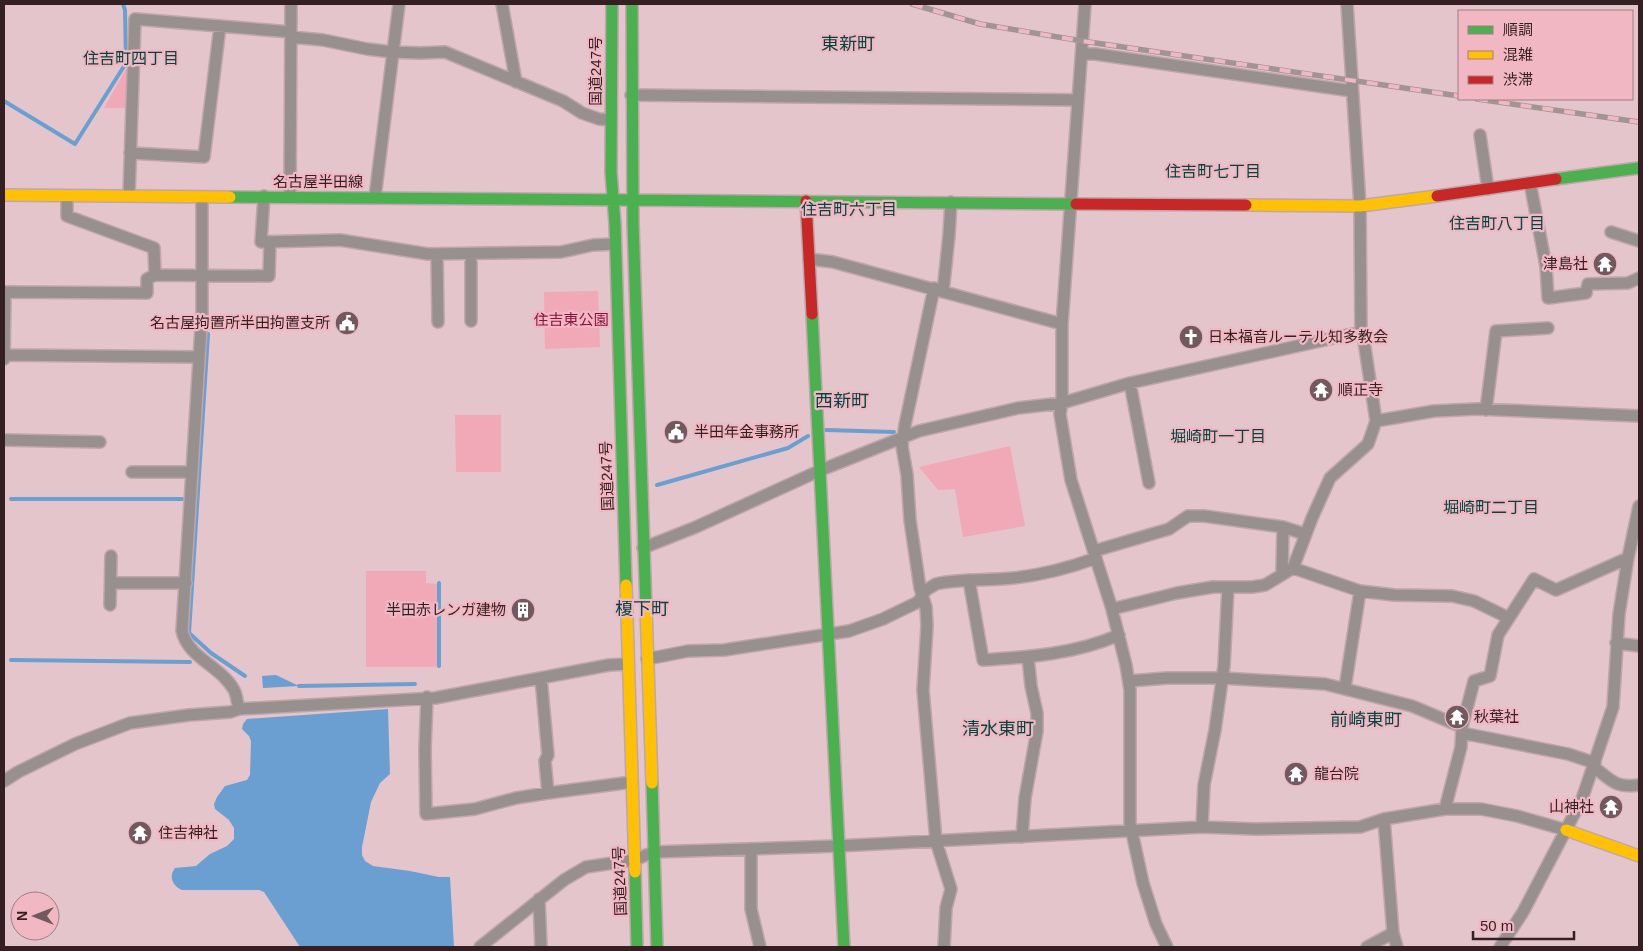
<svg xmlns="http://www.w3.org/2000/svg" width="1643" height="951" font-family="Helvetica,'Noto Sans JP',sans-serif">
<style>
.green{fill:#f1a8b7}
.water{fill:#6b9fd2}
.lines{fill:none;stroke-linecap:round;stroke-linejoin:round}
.stream{stroke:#6b9fd2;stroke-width:4}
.street-casing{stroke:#bea6ab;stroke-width:14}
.fast-casing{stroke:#bea6ab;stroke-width:14}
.slow-casing{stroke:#bea6ab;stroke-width:14}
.jam-casing{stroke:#bea6ab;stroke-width:14}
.street{stroke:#97908e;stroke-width:11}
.fast{stroke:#4caf50;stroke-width:11}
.slow{stroke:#ffc107;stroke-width:11}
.jam{stroke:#c62828;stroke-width:11}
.rail-casing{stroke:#a29494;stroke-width:5.5}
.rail{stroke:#f1b8c3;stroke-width:4;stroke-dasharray:11;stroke-linecap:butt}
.labels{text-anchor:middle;stroke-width:4.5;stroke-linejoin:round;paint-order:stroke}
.street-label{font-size:15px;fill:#341f23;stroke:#f1b8c3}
.poi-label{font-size:15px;fill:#341f23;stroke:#f1b8c3;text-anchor:start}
.park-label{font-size:15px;fill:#8d1140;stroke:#f1b8c3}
.neighbourhood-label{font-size:16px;fill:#02443f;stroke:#f1b8c3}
.quarter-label{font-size:18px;fill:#02443f;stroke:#f1b8c3}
</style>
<rect width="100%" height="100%" fill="#e4c5cb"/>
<!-- green -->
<path class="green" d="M127,67l-2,41h-21z
M598,291l2,56 -55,2 -1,-57z
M455,415h46v57h-45z
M1010,446l15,80 -62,11 -8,-48 -17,1 -19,-23z
M366,571h60v12l11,1v83h-71z"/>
<!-- water -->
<path class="water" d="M276,675l23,11 -36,2 -1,-12z
M388,709l2,65 -10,9 -9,19 -9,45v8l3,6 8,5 37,5 29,6h11l4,70h-154l-36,-55 -5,-2h-77c-9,-4 -14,-13 -7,-22l21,-2 14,-12 17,-8 7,-7v-11l-5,-8 -14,-11 -1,-5 3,-7 8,-11 22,-6 3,-5 1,-34 -2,-5 -7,-7 1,-5 4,-5z"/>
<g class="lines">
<!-- stream -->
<path class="stream" d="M4,101l71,43 51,-81 -1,-53 -2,-6
M208,334l-19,299 22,20 34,23
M826,430l68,2
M657,485l131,-37 20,-12
M11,499h171
M439,583v83
M11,660l179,2
M299,686l116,-2"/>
<!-- street casing -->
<g class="street-casing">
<path id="street" d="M502,4l14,78
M1085,4l-23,320v79l-2,11 11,66 41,129 14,56 4,25v133l13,60 13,41 11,23
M291,37l32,3 44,9 25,3 28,1 25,-1 118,49 19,12 17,6 12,1
M1082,54h13l257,37
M631,95l447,5
M1480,135l8,54
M130,153l74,4 16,-131
M1530,183l16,83 2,32 38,-5 2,-9 40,-1 11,-5
M67,196v20l87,32 1,27
M129,196l6,-177 156,13
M264,196l-3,46 79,-2 88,14 133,-2 32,-7 22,-1
M290,196l1,-192
M202,197v115l-20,319c6,27 39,35 52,59 3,5 3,13 5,19
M375,197l24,-193
M1611,232l28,9
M437,254l1,68
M471,254v67
M809,259l24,3 229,62
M934,288l-29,137 -3,21 5,29 3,45 10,68 6,19 1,19 -4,64 13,151 15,48 -5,19 -2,39
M4,292l143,1v-14l8,-4 114,1 1,-34
M943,292l6,-57 2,-33
M4,355l194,2
M4,359l1,-67
M1130,383l19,100
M1486,410l10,-79 52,-3
M1376,421l58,-10 44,-2 161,7
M4,440l96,2
M132,472h59
M643,548l53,-21 125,-57 98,-39 99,-23 44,-5 68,-20 231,-51
M1094,551l75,-22 19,-13h16l79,11 22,7
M1293,568l67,23 34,4 58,1 22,5 35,17
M1282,574l1,-47
M969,580l14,80c47,-3 92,-6 136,-25
M111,583h75
M110,605l1,-49
M1112,609l65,-16 36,-6h39l13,-2 28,-17 19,-50 18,-40 38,-34 8,-23 -12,-80 -3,-9 -1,-126 -13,-202
M1616,643l23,3
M647,659l41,-8 36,-1 125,-19 34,-12 35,-17 8,-12 10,-6c25,-6 51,-3 77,-6 29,-3 56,-10 83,-20
M541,678l7,77 -3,6 3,32
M1129,681l38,-3h55l103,6 87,22 50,21
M1345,688l15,-97
M427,697l-2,52 1,65 49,-5 41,-11 32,-5 84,-11
M1462,733l106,21 27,9
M1594,767c18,14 21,21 45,18
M4,781l14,-9 57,-28 55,-21 59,-8 41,-3 9,-3 196,-11 174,-33 19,-1
M1445,809l16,-62 1,-20 12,-46 16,-5 8,-41 36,-56 22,11 72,-32
M1384,819l9,114 4,14
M1202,827l2,-42 11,-55 9,-64 4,-79
M1022,837l3,-39 12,-67v-18l-6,-27 -3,-29
M751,849v60l9,38
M539,899l2,48
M480,947l84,-67 22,-13 48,-7 20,-8 184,-6 364,-19 53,2 105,-2 24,-8 61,-10h36l36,7 49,14
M1367,947l26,-14
M1500,947l23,-35 59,-113 31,-92 6,-93 9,-56 11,-52"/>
</g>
<!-- fast casing -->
<g class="fast-casing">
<path id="fast" d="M612,4l-1,168 4,52 11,361
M632,4l1,219 13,385
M1556,179l83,-11
M230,197l397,3
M632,200l444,4
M812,314l32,633
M652,783l5,164
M635,872l2,75"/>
</g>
<!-- slow casing -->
<g class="slow-casing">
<path id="slow" d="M4,195l226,2
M1246,205l114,1 77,-10
M626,585l9,287
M646,608l6,175
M1566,830l73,26"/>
</g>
<!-- jam casing -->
<g class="jam-casing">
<path id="jam" d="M1437,196l119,-17
M806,201l6,113
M1076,204l170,1"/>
</g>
<!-- street -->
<use href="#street" class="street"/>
<!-- fast -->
<use href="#fast" class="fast"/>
<!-- slow -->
<use href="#slow" class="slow"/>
<!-- jam -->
<use href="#jam" class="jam"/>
<!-- rail casing -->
<g class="rail-casing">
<path id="rail" d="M912,4l68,20 102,17 377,55
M1477,99l162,23"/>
</g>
<!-- rail -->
<use href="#rail" class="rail"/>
</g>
<!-- icons -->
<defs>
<g id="temple-disc" transform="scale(1.25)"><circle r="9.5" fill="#72595e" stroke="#f1b8c3"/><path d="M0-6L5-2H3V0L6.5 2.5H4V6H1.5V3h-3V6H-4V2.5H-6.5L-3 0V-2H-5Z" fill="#fff"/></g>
<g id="civic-disc" transform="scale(1.25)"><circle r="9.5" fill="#72595e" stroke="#f1b8c3"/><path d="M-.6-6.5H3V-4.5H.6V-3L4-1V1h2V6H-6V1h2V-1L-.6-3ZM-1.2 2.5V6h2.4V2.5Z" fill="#fff"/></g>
<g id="church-disc" transform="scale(1.25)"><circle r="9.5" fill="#72595e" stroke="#f1b8c3"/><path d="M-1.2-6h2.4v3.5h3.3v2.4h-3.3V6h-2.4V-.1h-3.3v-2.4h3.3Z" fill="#fff"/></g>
<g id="building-disc" transform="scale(1.25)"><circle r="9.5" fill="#72595e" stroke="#f1b8c3"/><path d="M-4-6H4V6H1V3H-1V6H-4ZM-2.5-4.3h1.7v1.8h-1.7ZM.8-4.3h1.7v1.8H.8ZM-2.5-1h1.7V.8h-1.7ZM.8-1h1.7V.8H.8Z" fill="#fff"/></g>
</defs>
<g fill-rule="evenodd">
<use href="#temple-disc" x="1605" y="264"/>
<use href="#civic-disc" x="347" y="323"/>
<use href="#church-disc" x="1191" y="337"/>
<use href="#temple-disc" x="1321" y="390"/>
<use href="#civic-disc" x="676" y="432"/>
<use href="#building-disc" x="523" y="610"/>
<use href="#temple-disc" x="1457" y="717"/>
<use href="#temple-disc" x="1296" y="774"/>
<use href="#temple-disc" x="1611" y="807"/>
<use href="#temple-disc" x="140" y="833"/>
</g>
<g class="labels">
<!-- street labels -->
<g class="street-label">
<text transform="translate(596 71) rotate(-90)" y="5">国道247号</text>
<text x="318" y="187">名古屋半田線</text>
<text transform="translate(607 476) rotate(-92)" y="5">国道247号</text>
<text transform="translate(620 881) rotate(-92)" y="5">国道247号</text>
</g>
<!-- poi labels -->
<g class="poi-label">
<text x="1588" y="269" text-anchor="end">津島社</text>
<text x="330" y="328" text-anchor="end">名古屋拘置所半田拘置支所</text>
<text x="1208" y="342">日本福音ルーテル知多教会</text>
<text x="1338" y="395">順正寺</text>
<text x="694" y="437">半田年金事務所</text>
<text x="506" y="615" text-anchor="end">半田赤レンガ建物</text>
<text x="1474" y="722">秋葉社</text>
<text x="1314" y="779">龍台院</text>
<text x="1594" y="812" text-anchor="end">山神社</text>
<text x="158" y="838">住吉神社</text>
</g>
<!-- park labels -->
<g class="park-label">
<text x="571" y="325">住吉東公園</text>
</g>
<!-- neighbourhood labels -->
<g class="neighbourhood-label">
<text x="131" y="64">住吉町四丁目</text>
<text x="1213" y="177">住吉町七丁目</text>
<text x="849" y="215">住吉町六丁目</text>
<text x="1497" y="229">住吉町八丁目</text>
<text x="1218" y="442">堀崎町一丁目</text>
<text x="1491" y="513">堀崎町二丁目</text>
</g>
<!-- quarter labels -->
<g class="quarter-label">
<text x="848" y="50">東新町</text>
<text x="842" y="407">西新町</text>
<text x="642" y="615">榎下町</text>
<text x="1366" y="726">前崎東町</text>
<text x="998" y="735">清水東町</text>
</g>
</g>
<!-- border -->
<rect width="1643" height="951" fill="none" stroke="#341f23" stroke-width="10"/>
<!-- legend -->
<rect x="1458" y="10" width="175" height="90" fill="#f1b8c3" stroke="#a57b83"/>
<rect x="1468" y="26" width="25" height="8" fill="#4caf50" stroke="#a57b83"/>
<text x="1503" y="35" font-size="15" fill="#341f23">順調</text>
<rect x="1468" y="51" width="25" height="8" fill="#ffc107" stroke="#a57b83"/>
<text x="1503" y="60" font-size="15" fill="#341f23">混雑</text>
<rect x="1468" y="76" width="25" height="8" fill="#c62828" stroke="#a57b83"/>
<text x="1503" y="85" font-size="15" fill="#341f23">渋滞</text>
<!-- north arrow -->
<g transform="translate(35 916) rotate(270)"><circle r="24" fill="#f1b8c3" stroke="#a57b83"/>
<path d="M0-4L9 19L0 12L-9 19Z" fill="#72595e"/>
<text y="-8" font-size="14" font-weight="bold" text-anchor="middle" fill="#341f23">N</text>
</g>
<!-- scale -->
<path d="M1473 931v8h101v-8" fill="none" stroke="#341f23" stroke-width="2.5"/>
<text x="1480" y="931" font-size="15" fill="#341f23" stroke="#f1b8c3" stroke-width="4" paint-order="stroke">50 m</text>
</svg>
